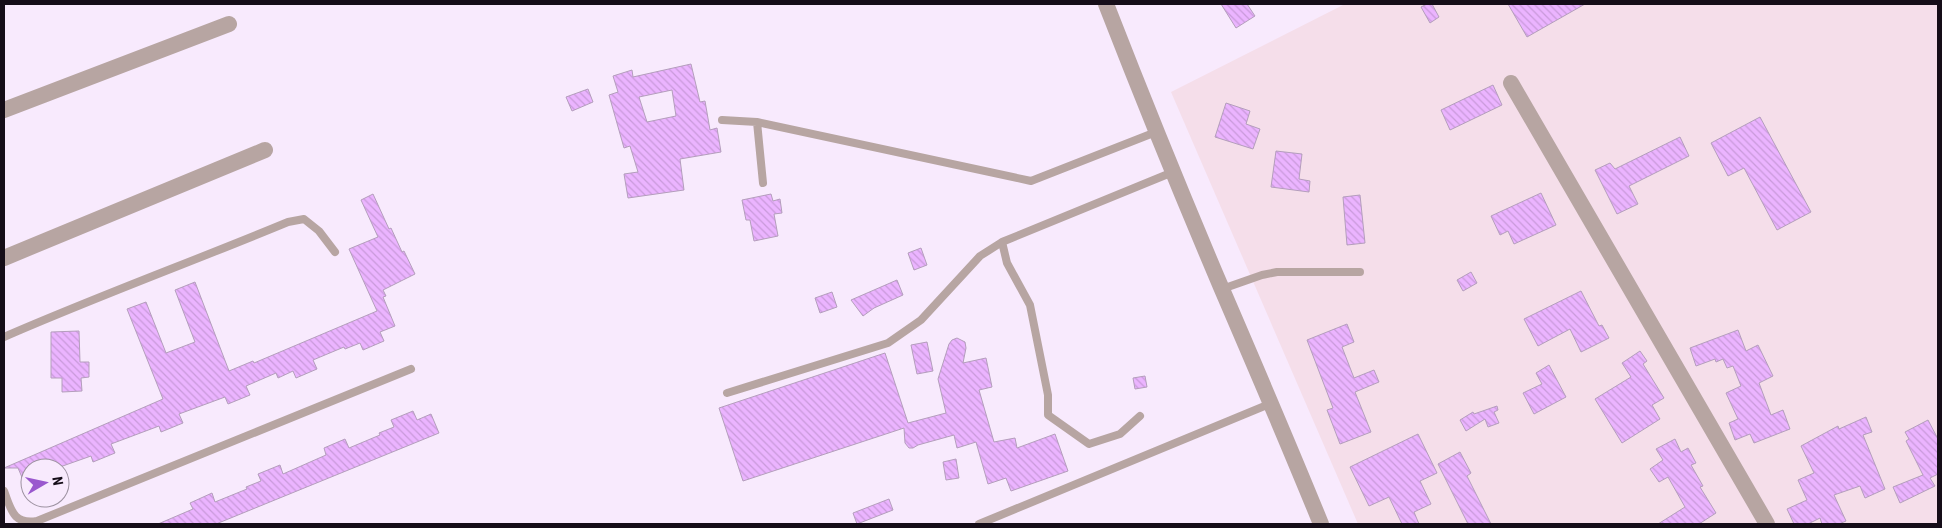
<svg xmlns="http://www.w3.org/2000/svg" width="1942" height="528" font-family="'Roboto Condensed',sans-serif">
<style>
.commercial{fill:#f5deea}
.building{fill:url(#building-back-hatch);stroke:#b49ebc;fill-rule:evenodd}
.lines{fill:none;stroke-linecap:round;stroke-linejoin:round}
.service{stroke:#b7a5a2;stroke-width:8}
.minor{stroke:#b7a5a2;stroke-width:16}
</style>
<defs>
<pattern id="building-back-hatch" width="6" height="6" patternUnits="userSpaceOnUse" patternTransform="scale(1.25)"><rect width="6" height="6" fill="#ebb4ff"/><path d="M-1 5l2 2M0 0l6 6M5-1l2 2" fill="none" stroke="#c99ada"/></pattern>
</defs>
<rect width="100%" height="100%" fill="#f8eafd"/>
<!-- commercial -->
<path class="commercial" d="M1345,4h593v520h-580l-187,-432z"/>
<!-- building -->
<path class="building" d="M1221,4h26l8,12 -19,12z
M1427,4h5l7,13 -9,6 -9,-16z
M1508,4h77l-58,33z
M691,64l9,38 5,-1 5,29 7,-2 4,24 -41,7 4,31 -56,8 -4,-24 14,-2 -8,-26 -6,2 -15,-53 9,-3 -5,-16 19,-6 1,7zM672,90l4,26 -29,6 -8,-25z
M1493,85l9,20 -52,25 -9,-20z
M588,89l5,13 -21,9 -6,-14z
M1226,103l24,8 -4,13 14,5 -7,20 -38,-12z
M1760,117l51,95 -34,18 -33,-62 -16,8 -17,-33z
M1680,137l9,19 -60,30 9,18 -21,10 -22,-44 15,-7 5,6z
M1276,151l26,3 -3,25 11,2 -1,11 -38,-5z
M1541,193l15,32 -42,19 -6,-13 -8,4 -9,-19z
M373,194l16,35 2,-1 11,24 2,-1 11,23 -32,16 3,6 -3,1 12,29 -15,6 4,9 -21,9 -3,-7 -15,6 -1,-2 -31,13 4,9 -21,9 -3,-7 -15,7 -2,-5 -30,13 4,9 -22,9 -3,-7 -46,17 4,9 -22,9 -2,-6 -48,18 4,9 -22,9 -2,-6 -34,12h-27v28l-12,-28h-14l159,-69 -36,-90 19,-7 20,51 29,-11 -20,-52 20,-8 34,89 24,-10 1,2 123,-52 -28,-62 29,-12 -17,-37z
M771,194l2,7 7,-2 2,14 -8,1 4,22 -24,5 -4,-21h-4l-4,-20z
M1360,195l5,48 -18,2 -4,-48z
M921,248l6,17 -13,5 -6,-17z
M1471,272l6,11 -14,8 -6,-11z
M897,280l6,15 -29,13 -11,8 -12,-16z
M1581,291l18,35 3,-1 7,13 -28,14 -11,-23 -32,17 -14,-27z
M832,292l5,15 -17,6 -5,-15z
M1347,324l7,18 -12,5 12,31 20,-8 5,12 -24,10 16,40 -31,12 -13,-34 6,-2 -26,-68z
M1738,330l8,21 12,-6 15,31 -14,7 12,32 12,-5 7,19 -36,14 -4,-9 -15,6 -6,-17 9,-4 -12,-26 15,-7 -8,-20 -6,2 -4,-9 -7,3 -1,-3 -19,7 -6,-18z
M79,331l1,31h9v15l-8,1 1,13 -20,1v-14h-11v-46z
M957,338l8,4 1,6 -3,15 23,-5 6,29 -13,3 15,52 21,-4 2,10 38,-14 13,37 -57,20 -5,-13 -18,6 -12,-42 -19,6 -3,-13 -36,10 -5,3h-4l-4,-5 -1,-15 -161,53 -24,-73 166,-55 23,70 38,-10 -8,-34 11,-35 3,-4z
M927,342l6,29 -16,3 -6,-29z
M1640,351l7,10 -4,3 21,34 -12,7 8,14 -38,24 -27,-44 36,-22 -9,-14z
M1549,365l17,32 -32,17 -11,-21 19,-9 -6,-11z
M1145,376l2,11 -12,2 -2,-11z
M1497,406l1,4 -4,2 5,11 -11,4 -3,-8 -19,12 -6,-11 13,-8 1,2z
M413,411l4,9 14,-6 8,19 -223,91h-58l35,-15 -3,-6 22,-10 3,9 32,-13 -1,-2 15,-6 -3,-7 22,-9 3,9 43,-19 -2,-7 21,-9 4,9 31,-13 -1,-2 15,-6 -3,-7z
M1866,417l6,15 -9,3 22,54 -20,9 -5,-12 -26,9 12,26 -7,3h-17l-2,-6 -12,6h-14l-7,-15 20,-9 -9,-20 16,-7 -13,-27 37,-20 1,3z
M1928,420l10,19v35l-8,4 5,8 -35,17 -7,-16 30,-12 -17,-34 3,-2 -4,-7z
M1418,434l19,39 -17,8 11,23 -17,8 5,12h-17l-13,-27 -20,9 -19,-39z
M1675,439l6,13 7,-4 8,15 -5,2 12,21 -3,1 16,26 -17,11h-41l27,-17 -17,-30 -9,5 -9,-13 13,-9 -7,-11z
M1460,452l11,21 -4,3 24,48h-23l-30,-60z
M956,459l3,19 -13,2 -3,-18z
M889,499l4,11 -36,14 -4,-11z"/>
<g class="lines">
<!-- service -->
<path class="service" d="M722,120l35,2 274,59 125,-49
M757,122l6,61
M1222,289l40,-14 15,-3h83
M4,337c94,-41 190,-76 284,-115l16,-3 15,12 16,21
M727,393l161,-50 33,-23 59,-64 22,-14
M1140,416l-20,18 -31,10 -41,-29v-20l-18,-90 -23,-42 -5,-21 171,-70
M4,491c7,18 9,34 33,30l374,-152
M979,524l293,-121"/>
<!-- minor -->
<path class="minor" d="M1106,4c37,95 75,189 115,283 34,79 68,158 100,237
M1511,83l256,441
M4,110l225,-86
M4,258l261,-108"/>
</g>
<!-- border -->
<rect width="1942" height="528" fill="none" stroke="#150d18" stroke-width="10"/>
<!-- north arrow -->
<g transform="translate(45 483) rotate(81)"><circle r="24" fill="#f8eafd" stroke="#9d92a1"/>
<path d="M0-4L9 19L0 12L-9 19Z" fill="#9a58ce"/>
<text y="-8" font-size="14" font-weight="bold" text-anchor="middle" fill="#150d18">N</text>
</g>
</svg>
